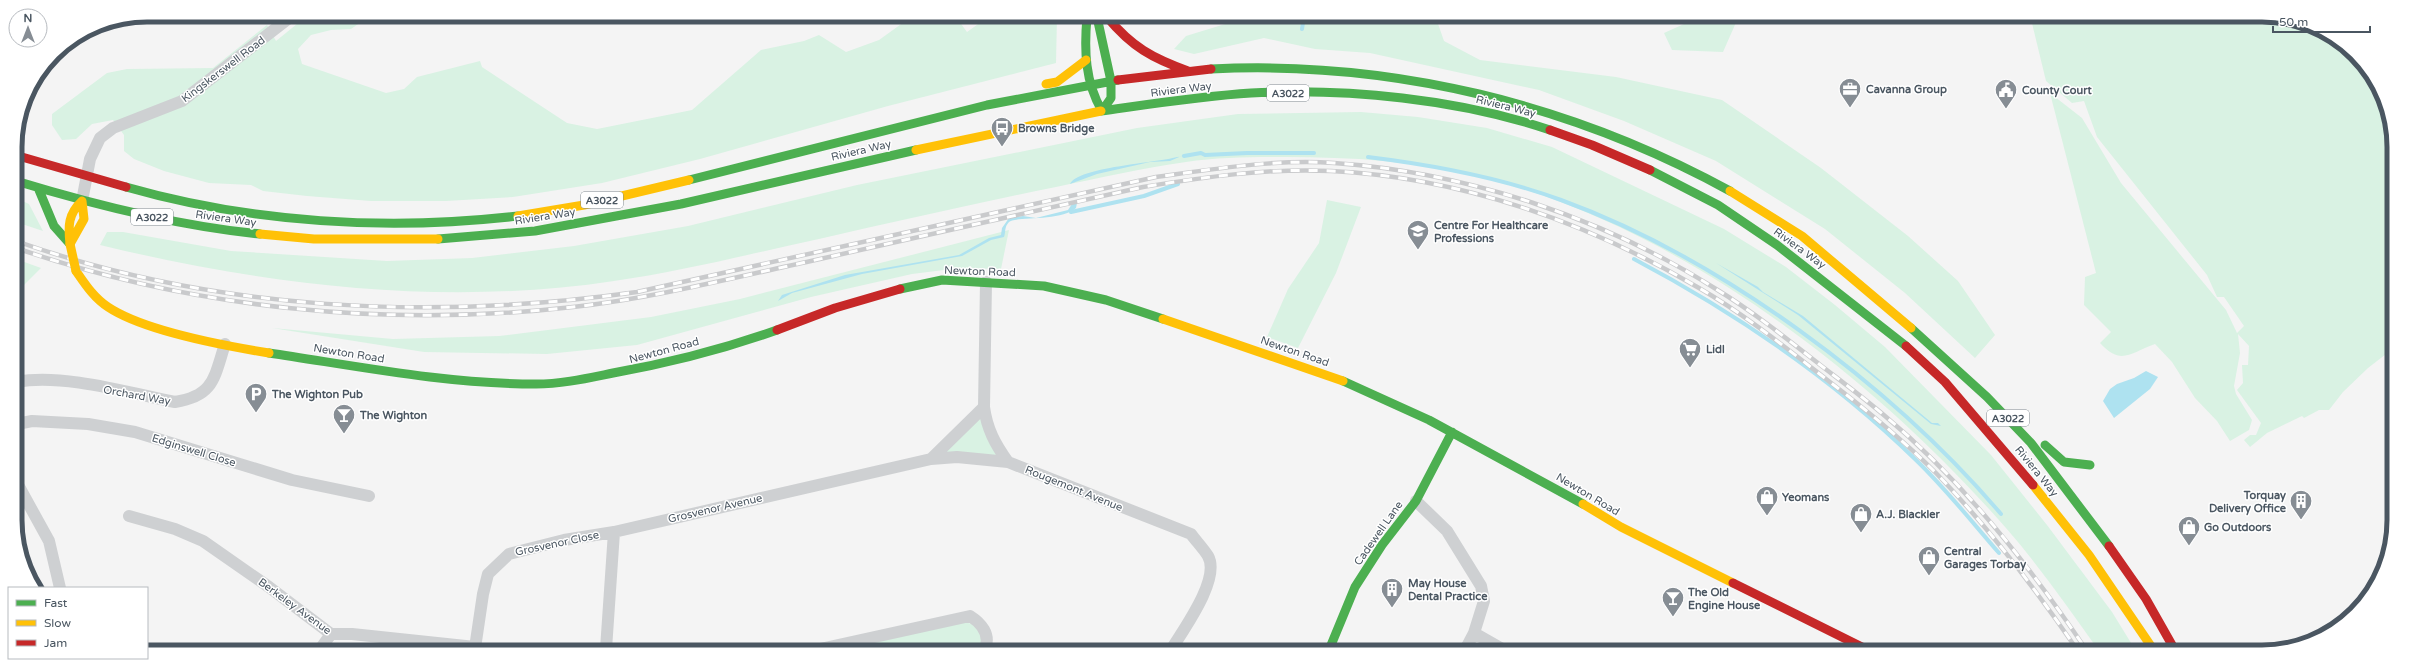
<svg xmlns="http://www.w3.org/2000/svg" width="2409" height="667" font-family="'Varela Round',sans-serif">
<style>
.green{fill:#d9f2e3}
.water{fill:#aee2f0}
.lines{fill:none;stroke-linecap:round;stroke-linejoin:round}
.stream{stroke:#aee2f0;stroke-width:4}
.street{stroke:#ced0d2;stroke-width:12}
.fast{stroke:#4caf50;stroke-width:9}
.slow{stroke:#ffc107;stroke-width:9}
.jam{stroke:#c62828;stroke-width:9}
.rail-casing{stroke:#c9cacc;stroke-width:4.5}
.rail{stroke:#fff;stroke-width:3;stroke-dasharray:9;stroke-linecap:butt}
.slow-bridge{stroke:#ffc107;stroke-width:9}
.labels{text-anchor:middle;stroke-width:3;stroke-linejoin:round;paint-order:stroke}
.shield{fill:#fff;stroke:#808990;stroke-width:1}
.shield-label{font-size:10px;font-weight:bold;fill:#4a5661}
.street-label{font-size:11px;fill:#4a5661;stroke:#fff}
.poi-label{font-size:11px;font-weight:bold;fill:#4a5661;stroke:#fff;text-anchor:start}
.rim{fill:none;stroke:#4a5661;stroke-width:5}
</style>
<rect width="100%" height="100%" fill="#f4f4f4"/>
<!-- green -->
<path class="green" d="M308,15h56v5l-13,9 -20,1 -20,5 -13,14 4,15 84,29 18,-4 13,-12 63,-16 2,6 85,56 30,6 95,-19 69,-60 43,-9 15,-6 27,17 33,-12 32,-23h45l11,15 21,-15h69l-1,46 -168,43 -188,53 -98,24 -89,14 -67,4h-75l-64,-5 -44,-5 -12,-6 -42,-2 -45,-12 -30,-12 -10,-8v-16l-11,-15 -21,4 -16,15 -14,1 -10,-15v-11l55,-41 20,-4 86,-1 54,-43 9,16z
M1248,17l188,1 8,23 36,19 136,17 106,23 99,68 87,68 50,45 37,54 -20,23 -70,-65 -80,-64 -109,-68 -92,-40 -85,-31 -169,-37 -55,-4 -51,-11 -70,16 -20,-5 12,-13z
M1684,18h54l-15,34 -51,-2 -8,-17 20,-9z
M2031,19h265l32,14 33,27 31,61 -2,230 -22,17 -25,24 -14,18h-10l-15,8 -2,-2 -35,17 -17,14 -6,-7 6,-5h6l5,-12 -24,-33 6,-7 -1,-18h6l1,-19 -11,-12 2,19 -6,33 2,8 16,26 -3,10 -19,11 -13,-20 -22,-23 -23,-36 -17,-18c-25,9 -34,22 -55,-1l11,-11 -27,-27 1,-28 11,-4 -46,-180 32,25 39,65 105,127 11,23 7,-7 -20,-29h-7l-10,-22 -110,-138 -13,-36 -12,2 -26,-22z
M1361,112l57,5 69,11 65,19 172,82 62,38 49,38 50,42 106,108 56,70 65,87 24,39h-37c-30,-42 -59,-84 -93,-123 -133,-152 -326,-301 -524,-351 -65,-16 -131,-20 -197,-20 -33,0 -67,0 -99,5 -44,6 -87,16 -130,25 -79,16 -158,34 -237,52 -69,15 -136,32 -205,42 -171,26 -348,4 -514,-36l7,-13h16l108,19 156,10 85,-3 102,-12 114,-20 169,-41 280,-57 101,-14z
M16,198l13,6 14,27 -27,-9z
M1327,200l34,7 -25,66 -38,75 -31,-11 21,-48 31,-46z
M1009,230l-8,39 -41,-1 -48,6 -101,23 -174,48 -90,9 -123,-2 -152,-24 121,11 106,-3 152,-19 89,-18z
M16,259l25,9 -25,25z
M984,407l24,55 -77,-3z
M965,622l13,4 5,14 -4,9h-135z"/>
<!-- water -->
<path class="water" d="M1186,154l-16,7 -20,1 -53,12 -27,10c8,-17 86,-21 107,-27 4,0 6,-2 9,-3z
M1077,203l-1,5c-15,14 -62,8 -67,14 -5,5 -3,10 -5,15l-13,3 -29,16 -100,18 -70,19 -14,8 4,-6 63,-20 114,-20 30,-17 12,-3 1,-7 7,-10 14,-2 13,2 32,-8 4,-6z
M1716,263l42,24 5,5 40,24 129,107h6l3,3 -10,-2 -133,-109z
M2146,371l12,6 -8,12 -36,29 -11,-17 7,-12 7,-5 17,-6z"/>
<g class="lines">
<!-- stream -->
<path class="stream" d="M1302,29l2,-12
M1184,156l17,-3 4,2 42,-2h67
M1368,157c65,8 131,20 193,43 159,58 330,185 440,314
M1071,212l73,-16 34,-12
M1634,259c102,54 200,121 282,201 30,29 56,62 83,93"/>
<!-- street -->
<path class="street" d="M82,201l8,-42 10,-21 13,-10 69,-27 111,-86
M986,282l-2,125c3,22 11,37 24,55l183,72c5,7 12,14 17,22 13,23 -25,74 -37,94
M17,382c44,-9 113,11 158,20 39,-6 39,-24 50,-58
M17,424l15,-3 56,3 47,8 157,48 77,16
M931,459l53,-52
M17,483l32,58 11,47
M1416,501l31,30 34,55 3,15 -10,32 -9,17
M129,516l46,13 28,12 66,46 62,47h21l123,13
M1474,633l30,17
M321,648l10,-14
M475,648l8,-54 5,-20 21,-20 55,-14 50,-8
M606,649l8,-117 317,-73 26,-2 51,5
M820,649l150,-33c11,7 21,18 15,33"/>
<!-- fast -->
<path class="fast" d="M1087,17c-3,33 -2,65 15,94l9,-13v-17l-14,-64
M1211,69c181,-9 360,35 519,122
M1101,111c50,-7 101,-15 150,-18 96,-5 208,6 299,37
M1650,170l68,35 59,40 129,101
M689,180l298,-75 131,-25
M16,181c79,24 161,45 244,53
M126,187c126,36 262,44 392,29
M39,190l15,36 16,18
M438,239l97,-8 146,-27 235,-54
M900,289l42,-9 102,6 62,14 57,19
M1911,328l76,69 44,46 78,103
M269,353c88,13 177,31 267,31 26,0 52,-6 77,-11 56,-10 111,-24 164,-43
M1343,381l86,39 154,84
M2045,445l19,17 26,3
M1329,650l26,-63 27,-42 34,-44 36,-69"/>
<!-- slow -->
<path class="slow" d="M1046,84l11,-2 29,-22
M916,150l185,-39
M1730,191l72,45 109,92
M82,201l2,18 -14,25c-2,-18 -2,-30 12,-43z
M518,216l66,-11 105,-25
M260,234l54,5h124
M76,271c9,13 18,27 32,36 36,24 118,39 161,46
M1163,319l180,62
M2033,485l56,70 66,97
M1583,504l38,23 112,56"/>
<!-- jam -->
<path class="jam" d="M1107,17c25,30 45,41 81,54
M1118,80l93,-11
M1550,130l42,15 58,25
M15,155l111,32
M777,330l58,-22 65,-19
M1906,346l39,36 88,103
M2109,546l37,53 30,53
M1733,583l137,68"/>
<!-- rail casing -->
<g class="rail-casing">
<path id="rail" d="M16,241c198,70 414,80 621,51l519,-115c58,-8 119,-18 178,-14 132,9 270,55 382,126 36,22 70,49 103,75 22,17 45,34 66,52 79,66 145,150 202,235
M16,248c176,61 372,80 557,59 81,-9 159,-29 238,-46 110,-25 221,-49 332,-74 62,-10 124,-19 188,-16 129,6 258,52 368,117 45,26 86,59 127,91 38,29 76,60 110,94 53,55 99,115 142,178"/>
</g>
<!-- rail -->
<use href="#rail" class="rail"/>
<!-- slow-bridge -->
<path class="slow-bridge" d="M70,244l6,27"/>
</g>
<!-- icons -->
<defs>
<g id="office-pin" transform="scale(1.15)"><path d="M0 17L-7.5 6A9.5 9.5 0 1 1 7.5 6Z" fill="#868d94" stroke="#fff"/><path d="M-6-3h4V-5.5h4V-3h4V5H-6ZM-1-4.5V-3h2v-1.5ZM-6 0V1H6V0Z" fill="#fff"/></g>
<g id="civic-pin" transform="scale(1.15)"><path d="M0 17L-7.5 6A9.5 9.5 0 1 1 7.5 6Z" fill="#868d94" stroke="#fff"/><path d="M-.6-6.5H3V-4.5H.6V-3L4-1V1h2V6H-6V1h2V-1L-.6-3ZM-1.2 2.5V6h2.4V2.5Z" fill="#fff"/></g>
<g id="bus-pin" transform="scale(1.15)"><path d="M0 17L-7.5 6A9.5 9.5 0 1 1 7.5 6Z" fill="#868d94" stroke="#fff"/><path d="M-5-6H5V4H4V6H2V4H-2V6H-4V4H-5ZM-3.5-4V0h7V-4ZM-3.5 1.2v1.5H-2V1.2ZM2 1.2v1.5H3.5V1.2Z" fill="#fff"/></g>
<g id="school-pin" transform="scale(1.15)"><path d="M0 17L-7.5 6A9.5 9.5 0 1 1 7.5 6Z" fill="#868d94" stroke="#fff"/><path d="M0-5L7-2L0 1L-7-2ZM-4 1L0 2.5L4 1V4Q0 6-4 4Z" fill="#fff"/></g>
<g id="supermarket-pin" transform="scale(1.15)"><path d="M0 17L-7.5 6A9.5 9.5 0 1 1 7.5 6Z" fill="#868d94" stroke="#fff"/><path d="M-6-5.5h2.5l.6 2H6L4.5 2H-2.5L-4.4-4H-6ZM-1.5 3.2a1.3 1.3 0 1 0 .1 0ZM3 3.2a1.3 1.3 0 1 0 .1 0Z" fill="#fff"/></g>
<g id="parking-pin" transform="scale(1.15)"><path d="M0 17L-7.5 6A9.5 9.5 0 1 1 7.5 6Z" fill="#868d94" stroke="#fff"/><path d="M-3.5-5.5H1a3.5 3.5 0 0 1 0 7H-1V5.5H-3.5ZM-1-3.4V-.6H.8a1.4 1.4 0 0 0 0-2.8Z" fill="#fff"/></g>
<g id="bar-pin" transform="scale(1.15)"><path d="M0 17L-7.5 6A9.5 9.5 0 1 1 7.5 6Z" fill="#868d94" stroke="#fff"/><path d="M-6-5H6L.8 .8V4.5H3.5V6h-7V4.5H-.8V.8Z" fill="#fff"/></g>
<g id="shop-pin" transform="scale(1.15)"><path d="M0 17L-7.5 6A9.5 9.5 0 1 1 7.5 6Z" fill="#868d94" stroke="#fff"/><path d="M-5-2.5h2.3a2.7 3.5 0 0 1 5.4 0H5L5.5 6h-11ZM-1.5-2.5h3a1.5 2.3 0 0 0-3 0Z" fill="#fff"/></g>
<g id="building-pin" transform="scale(1.15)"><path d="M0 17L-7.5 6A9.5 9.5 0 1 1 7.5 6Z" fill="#868d94" stroke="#fff"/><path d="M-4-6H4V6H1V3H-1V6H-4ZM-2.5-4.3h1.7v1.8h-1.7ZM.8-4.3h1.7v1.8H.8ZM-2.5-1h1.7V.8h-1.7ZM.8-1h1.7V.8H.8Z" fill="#fff"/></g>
</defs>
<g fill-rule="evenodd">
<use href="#office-pin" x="1850" y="89"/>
<use href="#civic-pin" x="2006" y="90"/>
<use href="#bus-pin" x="1002" y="128"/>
<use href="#school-pin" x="1418" y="231"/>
<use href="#supermarket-pin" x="1690" y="349"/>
<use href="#parking-pin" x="256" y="394"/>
<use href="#bar-pin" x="344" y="415"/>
<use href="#shop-pin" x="1767" y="497"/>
<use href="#building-pin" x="2301" y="501"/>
<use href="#shop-pin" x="1861" y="514"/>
<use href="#shop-pin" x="2189" y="527"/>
<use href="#shop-pin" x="1929" y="557"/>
<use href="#building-pin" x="1392" y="589"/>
<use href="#bar-pin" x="1673" y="598"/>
</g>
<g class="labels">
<!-- shield labels -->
<g class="shield">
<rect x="1267" y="85" width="42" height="16" rx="3"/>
<rect x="581" y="192" width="42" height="16" rx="3"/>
<rect x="131" y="209" width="42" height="16" rx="3"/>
<rect x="1987" y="410" width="42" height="16" rx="3"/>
</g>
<g class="shield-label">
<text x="1288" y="97">A3022</text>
<text x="602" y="204">A3022</text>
<text x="152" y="221">A3022</text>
<text x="2008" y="422">A3022</text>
</g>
<!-- street labels -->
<g class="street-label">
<text transform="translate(223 69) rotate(-37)" y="4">Kingskerswell Road</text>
<text transform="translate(1181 89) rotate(-7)" y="4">Riviera Way</text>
<text transform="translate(1506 106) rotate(14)" y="4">Riviera Way</text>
<text transform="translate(861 150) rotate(-13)" y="4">Riviera Way</text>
<text transform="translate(545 216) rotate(-9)" y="4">Riviera Way</text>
<text transform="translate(226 218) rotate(8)" y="4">Riviera Way</text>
<text transform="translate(1800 248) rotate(36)" y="4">Riviera Way</text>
<text transform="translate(980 271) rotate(2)" y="4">Newton Road</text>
<text transform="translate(664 350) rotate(-15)" y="4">Newton Road</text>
<text transform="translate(1295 351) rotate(19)" y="4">Newton Road</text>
<text transform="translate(349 353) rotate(9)" y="4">Newton Road</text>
<text transform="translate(137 395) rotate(10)" y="4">Orchard Way</text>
<text transform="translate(194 450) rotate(17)" y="4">Edginswell Close</text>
<text transform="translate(2037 471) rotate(51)" y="4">Riviera Way</text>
<text transform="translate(1074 488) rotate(22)" y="4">Rougemont Avenue</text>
<text transform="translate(1588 494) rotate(31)" y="4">Newton Road</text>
<text transform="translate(715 508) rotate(-13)" y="4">Grosvenor Avenue</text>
<text transform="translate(1378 533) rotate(-55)" y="4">Cadewell Lane</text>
<text transform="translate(557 543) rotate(-12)" y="4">Grosvenor Close</text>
<text transform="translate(295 606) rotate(36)" y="4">Berkeley Avenue</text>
</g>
<!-- poi labels -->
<g class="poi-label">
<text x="1866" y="93">Cavanna Group</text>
<text x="2022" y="94">County Court</text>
<text x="1018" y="132">Browns Bridge</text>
<text x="1434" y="229">Centre For Healthcare<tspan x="1434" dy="13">Professions</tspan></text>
<text x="1706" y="353">Lidl</text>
<text x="272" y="398">The Wighton Pub</text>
<text x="360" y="419">The Wighton</text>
<text x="2286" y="499" text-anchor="end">Torquay<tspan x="2286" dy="13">Delivery Office</tspan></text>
<text x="1782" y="501">Yeomans</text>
<text x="1876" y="518">A.J. Blackler</text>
<text x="2204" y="531">Go Outdoors</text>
<text x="1944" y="555">Central<tspan x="1944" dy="13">Garages Torbay</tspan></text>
<text x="1408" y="587">May House<tspan x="1408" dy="13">Dental Practice</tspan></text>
<text x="1688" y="596">The Old<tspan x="1688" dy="13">Engine House</tspan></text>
</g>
</g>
<!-- crop -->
<path d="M0 0H2409V667H0ZM147 22H2262A125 125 0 0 1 2387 147V520A125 125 0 0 1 2262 645H147A125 125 0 0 1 22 520V147A125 125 0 0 1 147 22Z" fill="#fff" fill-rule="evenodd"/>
<path class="rim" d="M147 22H2262A125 125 0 0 1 2387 147V520A125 125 0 0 1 2262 645H147A125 125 0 0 1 22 520V147A125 125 0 0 1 147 22Z"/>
<!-- legend -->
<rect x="8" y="587" width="140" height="72" fill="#ffffff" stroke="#b7bbc0"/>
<rect x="16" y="600" width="20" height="6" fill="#4caf50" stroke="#b7bbc0"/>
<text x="44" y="607" font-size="12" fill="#4a5661">Fast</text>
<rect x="16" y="620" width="20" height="6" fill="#ffc107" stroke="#b7bbc0"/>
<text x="44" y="627" font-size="12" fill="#4a5661">Slow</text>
<rect x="16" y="640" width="20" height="6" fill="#c62828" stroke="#b7bbc0"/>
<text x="44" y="647" font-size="12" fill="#4a5661">Jam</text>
<!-- north arrow -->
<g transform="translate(28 28)"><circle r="19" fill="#ffffff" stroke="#b7bbc0"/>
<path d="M0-3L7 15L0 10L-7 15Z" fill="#868d94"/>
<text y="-6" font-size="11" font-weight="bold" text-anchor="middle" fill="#4a5661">N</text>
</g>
<!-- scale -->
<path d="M2273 26v6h97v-6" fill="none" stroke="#4a5661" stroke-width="2"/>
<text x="2279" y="26" font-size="12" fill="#4a5661" stroke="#ffffff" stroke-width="3" paint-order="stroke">50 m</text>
</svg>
